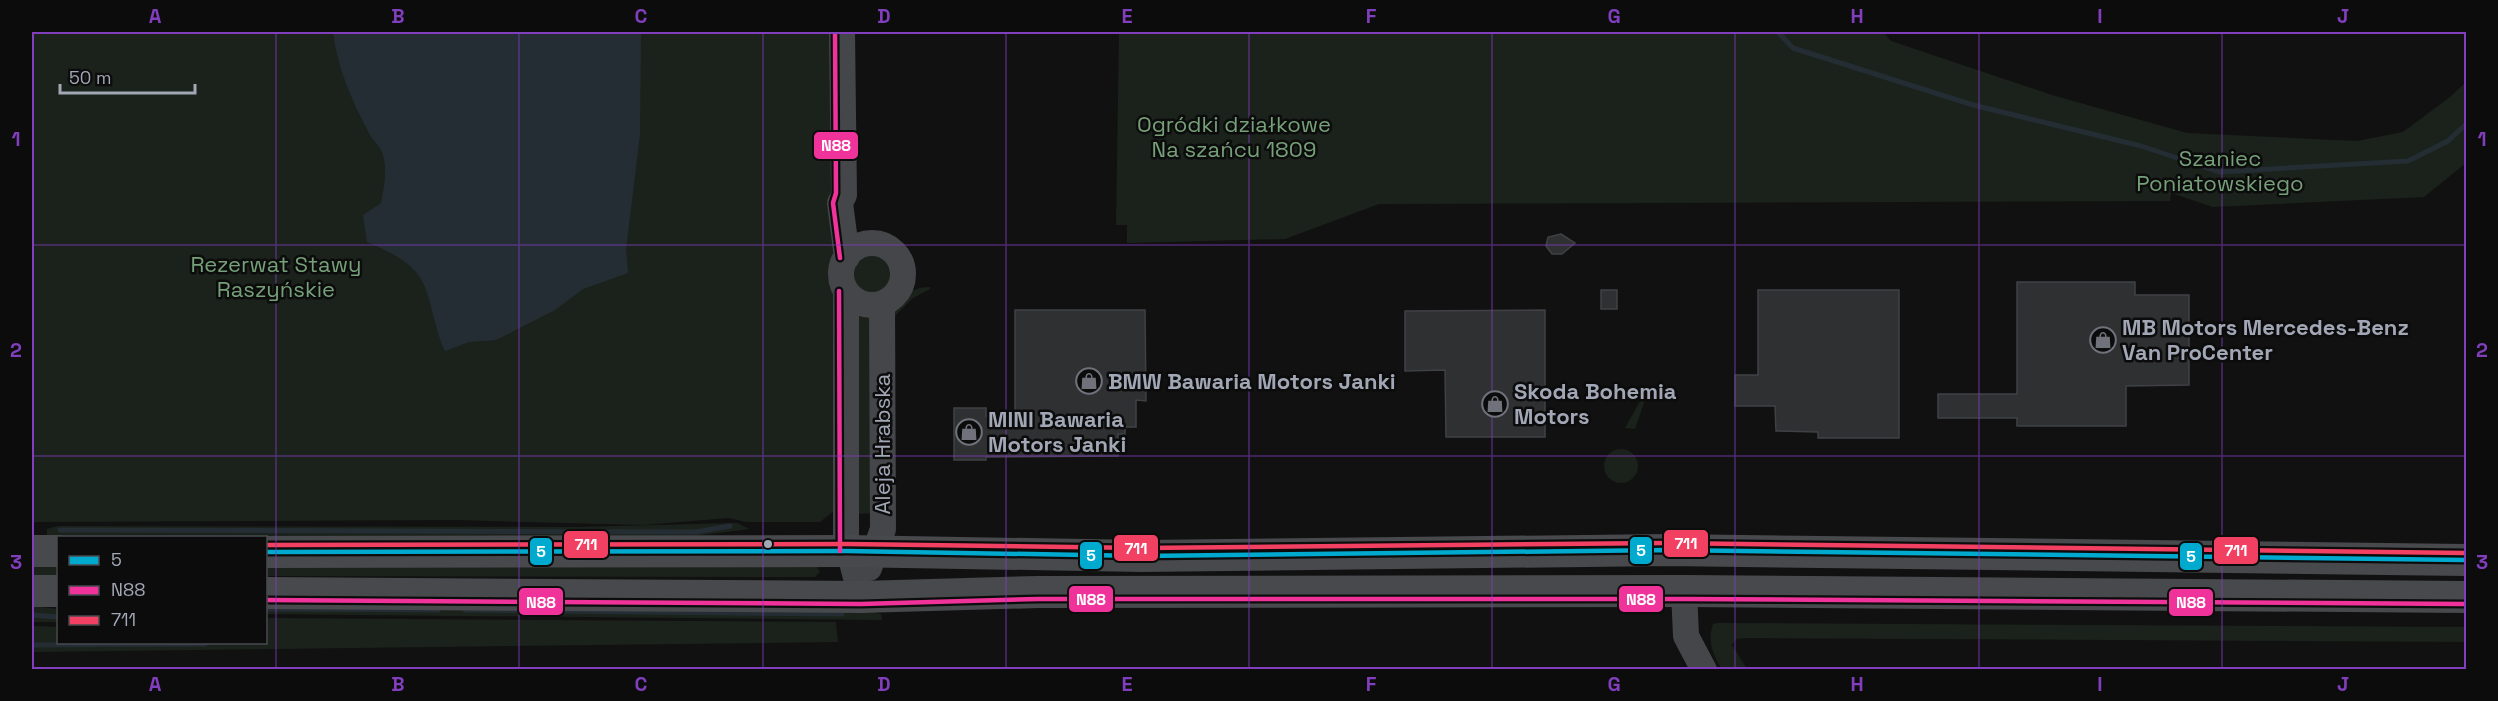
<svg xmlns="http://www.w3.org/2000/svg" width="2498" height="701" font-family="'Space Grotesk',sans-serif">
<style>
.green{fill:#1b221b}
.water{fill:#242d33}
.lines{fill:none;stroke-linecap:round;stroke-linejoin:round}
.stream{stroke:#242d33;stroke-width:5}
.building{fill:#2f3032;stroke:#404145;stroke-width:1.5}
.minor{stroke:#45464a;stroke-width:26}
.major{stroke:#47494c;stroke-width:32}
.bus-1-casing{stroke:#0c0c0d;stroke-width:9}
.bus-2-casing{stroke:#0c0c0d;stroke-width:9}
.bus-3-casing{stroke:#0c0c0d;stroke-width:9}
.bus-1{stroke:#00a9ce;stroke-width:4.5}
.bus-2{stroke:#ef339a;stroke-width:4.5}
.bus-3{stroke:#f24062;stroke-width:4.5}
.grid{fill:none;stroke:#813ebd;stroke-width:1.5;stroke-opacity:0.55}
.bus-dot{fill:#a1a7b4;stroke:#0c0c0d;stroke-width:2}
.labels{text-anchor:middle;stroke-width:5;stroke-linejoin:round;paint-order:stroke}
.park-label{font-size:22px;fill:#76a078;stroke:#0c0c0d}
.poi-label{font-size:22px;font-weight:bold;fill:#a1a7b4;stroke:#0c0c0d;text-anchor:start}
.street-label{font-size:22px;fill:#a1a7b4;stroke:#0c0c0d}
.line-badge{stroke:#0c0c0d;stroke-width:2}
.badge-label{font-size:16px;text-anchor:middle;font-weight:bold;fill:#fff}
.neatline{fill:none;stroke:#813ebd;stroke-width:2}
.grid-label{font-size:20px;text-anchor:middle;font-weight:bold;fill:#813ebd}
</style>
<rect width="100%" height="100%" fill="#111"/>
<!-- green -->
<path class="green" d="M32,32h800l5,368 -2,110 -15,12h-74l-17,-4 -86,7 -188,-5 -423,2z
M1119,32h764l8,9 161,54 135,38 170,8 46,-9 47,-35 16,-15v81l-42,34 -211,10 -42,-14 -1,8 -791,3 -94,35 -158,4v-18h-11z
M852 275a20 20 0 1 1 40 0a20 20 0 1 1-40 0Z
M930,287v2l-17,9 -21,21v-9l8,-9 5,-1 -1,-3c8,-7 15,-10 26,-10z
M854,305l20,6v202l-19,1z
M1643,396l3,1 -11,32 -10,-1z
M1604 466a17 17 0 1 1 34 0a17 17 0 1 1-34 0Z
M737,523l12,6 -62,8 -640,-1v-7l11,-3 517,1z
M32,565h26v11h-26z
M266,565l551,2 3,5 -5,5 -549,-1z
M266,605l604,7 11,2 1,6 -616,-6z
M32,606l26,3v13h-26z
M266,618l570,4 2,20 -806,10v-26l26,1v15h208z
M1717,623l749,4v15l-718,-4 -12,1 -4,6 15,24 -25,1c-9,-16 -15,-28 -9,-46z"/>
<!-- water -->
<path class="water" d="M333,32h308l-1,103 -14,114 2,24 -45,16 -28,21 -59,30 -27,2 -24,9c-11,-22 -13,-53 -24,-72 -11,-19 -36,-29 -54,-37l-4,-27 18,-12c3,-16 7,-34 1,-51 -3,-7 -10,-12 -13,-19 -17,-32 -32,-66 -36,-101z"/>
<g class="lines">
<!-- stream -->
<path class="stream" d="M1778,32l15,16 180,57 168,41 78,26 189,-11 40,-20 18,-17
M60,530l636,2 34,-6
M266,609l172,1
M465,610l377,4
M32,615l26,2
M32,645l173,-1"/>
</g>
<!-- building -->
<path class="building" d="M1561,234l14,9 -13,11h-10l-6,-8 2,-9z
M2017,282h118v13h54v90l-63,1v40h-109v-8h-79v-24h79z
M1601,290h16v19h-16z
M1758,290h141v148h-81v-6l-42,-1 -1,-25h-40v-31h23z
M1015,310h130l1,91 -10,-1v27h-11v7h-7v22l-132,1v3h-32v-52h32v8h29z
M1545,310v127h-99l-1,-67 -40,1v-60z"/>
<g class="lines">
<!-- minor -->
<path class="minor" d="M842,32l2,163 -4,8 7,54
M841 274a31 31 0 1 1 62 0a31 31 0 1 1-62 0Z
M846,291v248l15,58
M869,568l14,-39 -1,-225
M1684,591l2,45 18,34"/>
<!-- major -->
<path class="major" d="M32,551h26
M266,552l581,-1 295,5 525,-6 799,10
M32,591h26
M266,593l595,4 177,-5 646,-1 782,6"/>
<!-- bus-1 casing -->
<g class="bus-1-casing">
<path id="bus-1" d="M266,552l581,-1 295,5 525,-6 799,10"/>
</g>
<!-- bus-2 casing -->
<g class="bus-2-casing">
<path id="bus-2" d="M835,32l1,161 -3,10 7,55
M839,291l1,260
M266,600l595,4 177,-5h646l782,5"/>
</g>
<!-- bus-3 casing -->
<g class="bus-3-casing">
<path id="bus-3" d="M266,545l581,-1 295,4 525,-5 799,10"/>
</g>
<!-- bus-1 -->
<use href="#bus-1" class="bus-1"/>
<!-- bus-2 -->
<use href="#bus-2" class="bus-2"/>
<!-- bus-3 -->
<use href="#bus-3" class="bus-3"/>
</g>
<!-- grid -->
<path class="grid" d="M276,32v638M519,32v638M763,32v638M1006,32v638M1249,32v638M1492,32v638M1735,32v638M1979,32v638M2222,32v638M32,245h2434M32,456h2434"/>
<!-- icons -->
<defs>
<g id="shop-ring" transform="scale(1.35)"><circle r="9.5" fill="#0c0c0d" stroke="#6f727b" stroke-width="1.5"/><path d="M-5-2.5h2.3a2.7 3.5 0 0 1 5.4 0H5L5.5 6h-11ZM-1.5-2.5h3a1.5 2.3 0 0 0-3 0Z" fill="#6f727b"/></g>
</defs>
<g fill-rule="evenodd">
<use href="#shop-ring" x="2103" y="340"/>
<use href="#shop-ring" x="1089" y="381"/>
<use href="#shop-ring" x="1495" y="404"/>
<use href="#shop-ring" x="969" y="432"/>
</g>
<!-- markers -->
<circle class="bus-dot" cx="768" cy="544" r="5"/>
<g class="labels">
<!-- park labels -->
<g class="park-label">
<text x="1234" y="132">Ogródki działkowe<tspan x="1234" dy="25">Na szańcu 1809</tspan></text>
<text x="2220" y="166">Szaniec<tspan x="2220" dy="25">Poniatowskiego</tspan></text>
<text x="276" y="272">Rezerwat Stawy<tspan x="276" dy="25">Raszyńskie</tspan></text>
</g>
<!-- poi labels -->
<g class="poi-label">
<text x="2122" y="335">MB Motors Mercedes-Benz<tspan x="2122" dy="25">Van ProCenter</tspan></text>
<text x="1108" y="389">BMW Bawaria Motors Janki</text>
<text x="1514" y="399">Skoda Bohemia<tspan x="1514" dy="25">Motors</tspan></text>
<text x="988" y="427">MINI Bawaria<tspan x="988" dy="25">Motors Janki</tspan></text>
</g>
<!-- street labels -->
<g class="street-label">
<text transform="translate(882 444) rotate(-90)" y="8">Aleja Hrabska</text>
</g>
</g>
<g class="line-badge">
<rect x="813" y="131" width="46" height="29" rx="6" fill="#ef339a"/>
<rect x="1663" y="529" width="46" height="29" rx="6" fill="#f24062"/>
<rect x="563" y="530" width="46" height="29" rx="6" fill="#f24062"/>
<rect x="1113" y="534" width="46" height="28" rx="6" fill="#f24062"/>
<rect x="2213" y="536" width="46" height="29" rx="6" fill="#f24062"/>
<rect x="1629" y="536" width="24" height="29" rx="6" fill="#00a9ce"/>
<rect x="529" y="537" width="24" height="29" rx="6" fill="#00a9ce"/>
<rect x="1079" y="541" width="24" height="29" rx="6" fill="#00a9ce"/>
<rect x="2179" y="542" width="24" height="29" rx="6" fill="#00a9ce"/>
<rect x="1068" y="585" width="46" height="28" rx="6" fill="#ef339a"/>
<rect x="1618" y="585" width="46" height="28" rx="6" fill="#ef339a"/>
<rect x="518" y="587" width="46" height="29" rx="6" fill="#ef339a"/>
<rect x="2168" y="588" width="46" height="29" rx="6" fill="#ef339a"/>
</g>
<g class="badge-label">
<text x="836" y="151">N88</text>
<text x="1686" y="549">711</text>
<text x="586" y="550">711</text>
<text x="1136" y="554">711</text>
<text x="2236" y="556">711</text>
<text x="1641" y="556">5</text>
<text x="541" y="557">5</text>
<text x="1091" y="561">5</text>
<text x="2191" y="562">5</text>
<text x="1091" y="605">N88</text>
<text x="1641" y="605">N88</text>
<text x="541" y="608">N88</text>
<text x="2191" y="608">N88</text>
</g>
<!-- border -->
<rect width="2498" height="701" fill="none" stroke="#0c0c0d" stroke-width="66"/>
<!-- legend -->
<rect x="57" y="536" width="210" height="108" fill="#0c0c0d" stroke="#484a50" stroke-width="1.5"/>
<rect x="69" y="556" width="30" height="9" fill="#00a9ce" stroke="#484a50" stroke-width="1.5"/>
<text x="111" y="566" font-size="18" fill="#a1a7b4">5</text>
<rect x="69" y="586" width="30" height="9" fill="#ef339a" stroke="#484a50" stroke-width="1.5"/>
<text x="111" y="596" font-size="18" fill="#a1a7b4">N88</text>
<rect x="69" y="616" width="30" height="9" fill="#f24062" stroke="#484a50" stroke-width="1.5"/>
<text x="111" y="626" font-size="18" fill="#a1a7b4">711</text>
<!-- scale -->
<path d="M60 84v9h135v-9" fill="none" stroke="#a1a7b4" stroke-width="3"/>
<text x="69" y="84" font-size="18" fill="#a1a7b4" stroke="#0c0c0d" stroke-width="4.5" paint-order="stroke">50 m</text>
<rect x="33" y="33" width="2432" height="635" class="neatline"/>
<g class="grid-label">
<text x="155" y="23">A</text>
<text x="398" y="23">B</text>
<text x="641" y="23">C</text>
<text x="884" y="23">D</text>
<text x="1127" y="23">E</text>
<text x="1371" y="23">F</text>
<text x="1614" y="23">G</text>
<text x="1857" y="23">H</text>
<text x="2100" y="23">I</text>
<text x="2343" y="23">J</text>
<text x="16" y="146">1</text>
<text x="2482" y="146">1</text>
<text x="16" y="357">2</text>
<text x="2482" y="357">2</text>
<text x="16" y="569">3</text>
<text x="2482" y="569">3</text>
<text x="155" y="691">A</text>
<text x="398" y="691">B</text>
<text x="641" y="691">C</text>
<text x="884" y="691">D</text>
<text x="1127" y="691">E</text>
<text x="1371" y="691">F</text>
<text x="1614" y="691">G</text>
<text x="1857" y="691">H</text>
<text x="2100" y="691">I</text>
<text x="2343" y="691">J</text>
</g>
</svg>
